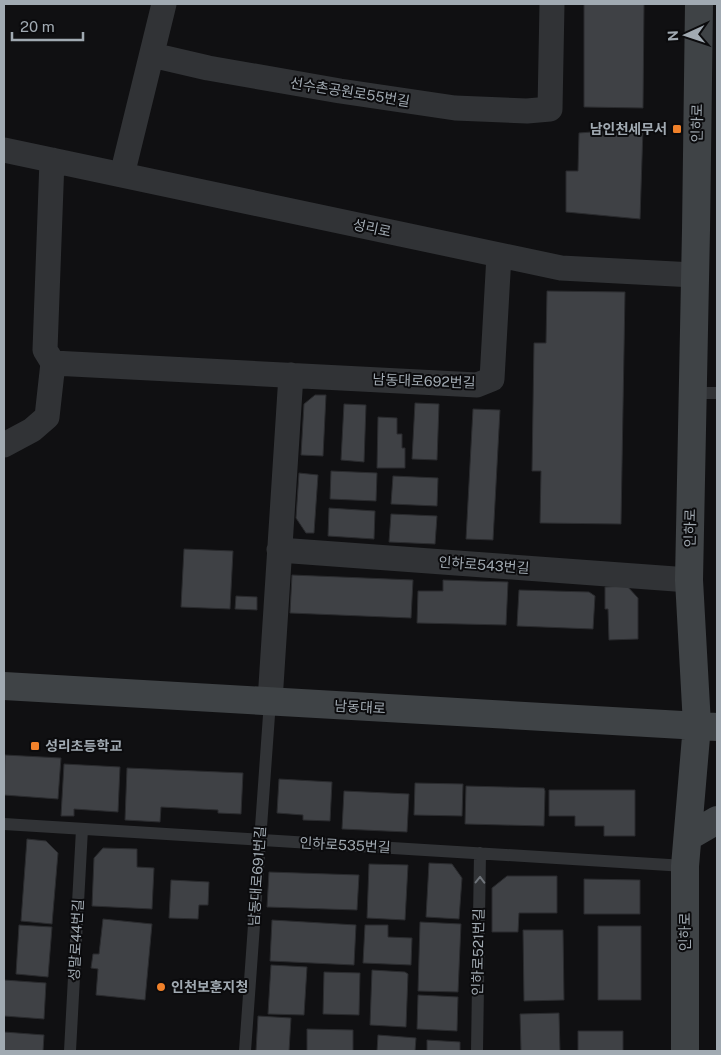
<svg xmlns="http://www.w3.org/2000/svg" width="721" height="1055" font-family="'Public Sans','Noto Sans KR',sans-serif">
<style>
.building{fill:#3f4145;stroke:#2a2b2e}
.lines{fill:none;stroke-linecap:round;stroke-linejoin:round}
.service{stroke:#313336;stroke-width:12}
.minor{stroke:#313336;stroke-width:25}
.secondary{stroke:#3f4346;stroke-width:28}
.oneway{stroke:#6f747a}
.poi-dot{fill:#f0812a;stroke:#0b0b0d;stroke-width:2}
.labels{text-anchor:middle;stroke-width:4;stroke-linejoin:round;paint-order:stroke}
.street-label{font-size:14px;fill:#a1aab2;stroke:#0b0b0d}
.poi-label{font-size:14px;font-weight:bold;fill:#a1aab2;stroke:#0b0b0d;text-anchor:start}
</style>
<rect width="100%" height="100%" fill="#101012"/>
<!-- building -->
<path class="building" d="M584,4h60l-1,104 -59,-1z
M643,128l-3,91 -74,-7v-41h12l1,-38z
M547,291l78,1 -4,232 -81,-1 1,-52h-9l2,-128h12z
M315,395h11l-3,61 -22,-1 3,-51z
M415,403l24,1 -2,56 -25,-1z
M344,404l22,1 -2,57 -23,-2z
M473,409l27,1 -7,130 -27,-1z
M378,417l19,1v16h5v14h3v20h-28z
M331,471l46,2 -1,28 -46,-2z
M299,473l19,2 -4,58h-8l-10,-15z
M393,476l45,2 -1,28 -46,-2z
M329,508l46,3 -1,28 -46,-3z
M391,514l46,2 -2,28 -46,-2z
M184,549l49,2 -3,58 -49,-2z
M292,575l121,5 -2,38 -121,-5z
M443,580l65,2 -2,43 -89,-2 1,-32h25z
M627,586l11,12v41l-29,1 -1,-31h-3v-22z
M519,590l70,2 6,4 -2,33 -76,-3z
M236,596l21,1v13l-22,-1z
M5,755l56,3 -3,41 -54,-4z
M64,764l56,3 -2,45 -44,-3v7h-13z
M127,768l116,5 -2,41 -23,-1v-3l-57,-3 -1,15 -35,-2z
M279,779l53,3 -2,39 -27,-1v-5l-26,-2z
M415,783l48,1 -1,32 -48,-1z
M466,786l78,2 1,3 -1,35 -79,-2z
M549,790h86v46h-31v-10h-29v-10h-26z
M344,791l65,3 -2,38 -65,-3z
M27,839l19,2 12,12 -6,71 -31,-3z
M103,848l34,1v18l17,1 -2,41 -60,-3 2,-48z
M429,863l23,1 10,14 -3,41 -33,-2z
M369,864l39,1 -3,55 -38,-2z
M269,872l90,3 -2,35 -90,-3z
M507,876h50v37h-38l-1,19h-26v-44z
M584,879l56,1v34h-56z
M171,880l38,2 -1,23h-9l-1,14 -29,-1z
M103,919l49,5 -7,76 -49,-5 2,-26 -7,-1 2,-14h6z
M272,920l84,5 -2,40 -84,-4z
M420,922l41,2 -3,68 -40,-1z
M19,925l33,2 -4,50 -32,-3z
M365,925h23v12l24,1 -1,27 -48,-2z
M598,926h43v74h-43z
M523,930h40l1,70 -40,1z
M271,965l36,2 -3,48 -36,-1z
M372,970l33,2 3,2 -2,53 -36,-2z
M324,972l36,1 -1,42 -36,-1z
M4,980l42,3 -2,36 -40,-3z
M418,995l40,2 -1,34 -40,-2z
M559,1013l1,38h-39l-1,-37z
M258,1016l33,2 -2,33h-33z
M307,1029l46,1v21h-46z
M578,1031h45v20h-45z
M4,1032l40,3 -1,16h-39z
M378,1035l38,3 -1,13h-38z
M427,1040l33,2v9h-33z"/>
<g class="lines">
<!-- service -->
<path class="service" d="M692,393h25
M4,824l681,42
M70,1051l12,-222
M245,1051l25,-350
M477,1051l3,-198"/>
<!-- minor -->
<path class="minor" d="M152,55l56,13 132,23 115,17 72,3 23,-2 2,-105
M4,150l557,118 133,7
M52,160l-7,190 8,13
M122,175l42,-171
M53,363l424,22 15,-6 7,-124
M4,445l28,-15 15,-13 6,-54
M279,550l410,30
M270,701l21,-326"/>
<!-- secondary -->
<path class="secondary" d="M4,686l713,41
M688,837l29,-17
M685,1051v-185l12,-141 -8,-145 7,-350 3,-226"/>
</g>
<!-- one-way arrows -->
<defs><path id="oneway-chevron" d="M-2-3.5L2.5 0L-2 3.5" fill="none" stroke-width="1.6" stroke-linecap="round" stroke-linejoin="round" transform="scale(1.25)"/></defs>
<use class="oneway" href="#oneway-chevron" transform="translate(480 880) rotate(-89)"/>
<!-- markers -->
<g class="poi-dot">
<rect x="672" y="124" width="10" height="10" rx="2.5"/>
<rect x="30" y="741" width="10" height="10" rx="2.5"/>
<circle cx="161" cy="987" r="5"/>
</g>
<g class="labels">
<!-- street labels -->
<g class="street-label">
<text transform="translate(350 92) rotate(9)" y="5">선수촌공원로55번길</text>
<text transform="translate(697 123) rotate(-89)" y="5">인하로</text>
<text transform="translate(372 228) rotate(12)" y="5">성리로</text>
<text transform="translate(424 381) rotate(2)" y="5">남동대로692번길</text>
<text transform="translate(690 528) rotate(-89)" y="5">인하로</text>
<text transform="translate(484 565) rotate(4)" y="5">인하로543번길</text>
<text transform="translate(360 707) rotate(3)" y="5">남동대로</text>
<text transform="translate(345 845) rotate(3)" y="5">인하로535번길</text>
<text transform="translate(257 876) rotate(-86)" y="5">남동대로691번길</text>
<text transform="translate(685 932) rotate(-90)" y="5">인하로</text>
<text transform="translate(76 940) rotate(-87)" y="5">성말로44번길</text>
<text transform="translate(478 952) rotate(-89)" y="5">인하로521번길</text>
</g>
<!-- poi labels -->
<g class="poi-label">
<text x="667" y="134" text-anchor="end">남인천세무서</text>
<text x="45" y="751">성리초등학교</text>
<text x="171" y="992">인천보훈지청</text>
</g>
</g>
<!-- border -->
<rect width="721" height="1055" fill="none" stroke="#a1aab2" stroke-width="10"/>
<!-- north arrow -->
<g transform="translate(686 35) rotate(267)" stroke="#0b0b0d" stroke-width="4" paint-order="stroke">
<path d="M0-4L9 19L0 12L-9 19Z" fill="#a1aab2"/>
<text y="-8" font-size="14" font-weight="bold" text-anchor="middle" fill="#a1aab2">N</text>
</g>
<!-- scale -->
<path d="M12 32v8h71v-8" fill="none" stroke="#a1aab2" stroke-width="2.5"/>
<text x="20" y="32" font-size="15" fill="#a1aab2" stroke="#0b0b0d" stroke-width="4" paint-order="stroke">20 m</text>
</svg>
